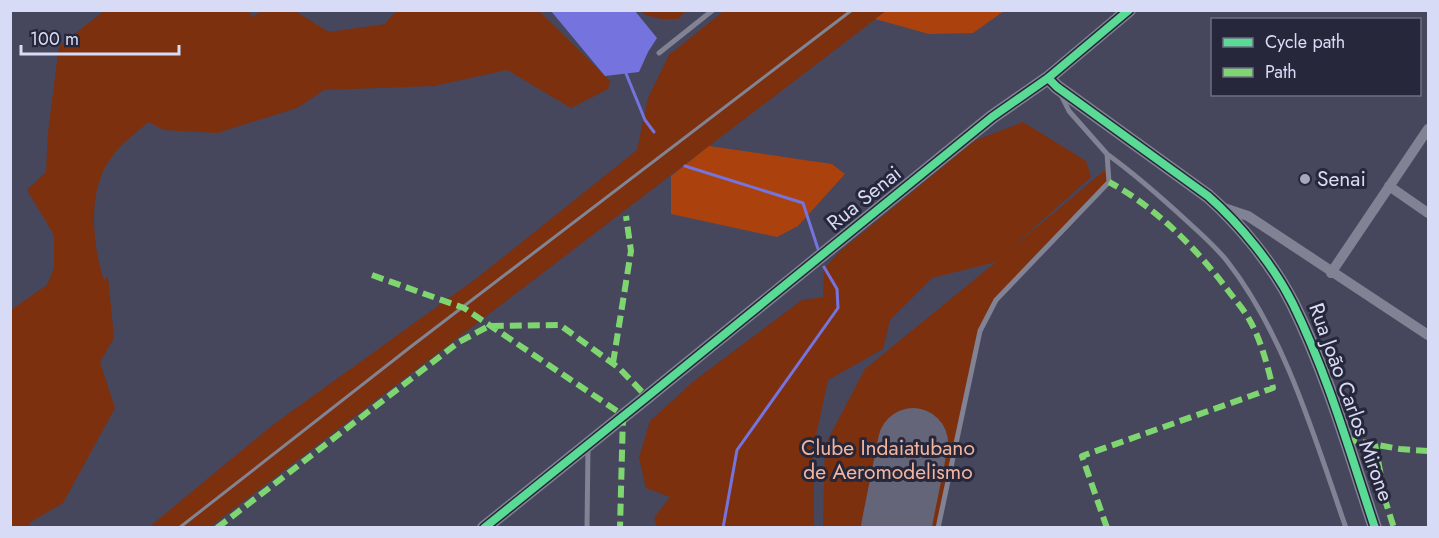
<svg xmlns="http://www.w3.org/2000/svg" width="1439" height="538" font-family="Jost,sans-serif">
<style>
.green{fill:#7d300d}
.forest{fill:#ab420d}
.water{fill:#7574de}
.lines{fill:none;stroke-linecap:round;stroke-linejoin:round}
.stream{stroke:#7574de;stroke-width:3}
.runway{stroke:#646578;stroke-width:70}
.service{stroke:#818293;stroke-width:5}
.minor{stroke:#818293;stroke-width:10}
.tertiary{stroke:#818293;stroke-width:14}
.rail{stroke:#828494;stroke-width:3}
.quiet{stroke:#7fd670;stroke-width:6;stroke-dasharray:12 6;stroke-linecap:butt}
.cycleway-casing{stroke:#26273a;stroke-width:11}
.cycleway{stroke:#5adb95;stroke-width:8}
.poi-dot{fill:#a5a7c0;stroke:#26273a;stroke-width:2}
.labels{text-anchor:middle;stroke-width:6;stroke-linejoin:round;paint-order:stroke}
.poi-label{font-size:21px;fill:#d8dbf5;stroke:#26273a;text-anchor:start}
.street-label{font-size:21px;fill:#d8dbf5;stroke:#26273a}
.park-label{font-size:21px;fill:#f3b59e;stroke:#26273a}
</style>
<rect width="100%" height="100%" fill="#46465d"/>
<!-- green -->
<path class="green" d="M249,11l3,6 10,-6h33l34,21 56,-8 11,-13h143l71,70 -2,8 -37,19 -64,-38 -73,16 -110,4 -27,18 -80,25 -53,-3 -16,-8c-13,12 -27,21 -37,36 -24,32 -19,86 -7,122l4,-3 6,61 -14,24 15,46 -52,95 -34,20 1,4h-19v-217l36,-25 7,-17v-33l-27,-45 19,-18 2,-40 11,-86 45,-35z
M642,11h44l-8,8h-16l-17,-4z
M724,11h162l-676,516 -62,1 126,-104 203,-146 160,-128 11,-52 21,-43z
M1023,122l63,39 5,16 -85,76 99,-83 4,12 -113,118 -16,31 -42,196h-115l2,-82 40,-76 131,-107 -64,16 -42,42 -7,29 -55,31 -14,65v82h-157l-3,-9 16,-21 -24,-9 -7,-30 11,-37 44,-40 108,-81 21,-3 1,-28 15,-17 135,-111z"/>
<!-- forest -->
<path class="forest" d="M886,11v-1l118,1 -31,22 -44,1 -54,-15z
M709,146l123,18 13,10 -47,52 -21,11 -106,-23v-38z"/>
<!-- water -->
<path class="water" d="M551,11h84l22,27 -9,14 -9,20 -34,4z"/>
<g class="lines">
<!-- stream -->
<path class="stream" d="M625,71l20,49 9,12
M685,166l118,37 15,46
M723,528l14,-78 101,-142 -1,-19 -13,-22"/>
<!-- runway -->
<path class="runway" d="M896,528l17,-85"/>
<!-- service -->
<path class="service" d="M659,53l54,-43
M1107,154c29,21 55,44 81,68 13,12 28,25 39,39 58,74 88,178 119,267
M587,528l1,-80
M938,528l42,-197 16,-31 113,-118 -2,-28 -38,-43 -8,-16"/>
<!-- minor -->
<path class="minor" d="M1389,186l39,27
M1221,207l27,9 180,119
M1331,273l97,-144"/>
<!-- tertiary -->
<path class="tertiary" d="M1048,78l9,9 151,109c32,28 66,70 85,108 35,71 57,149 82,224
M484,528l163,-131 345,-280 56,-39 81,-68"/>
<!-- rail -->
<path class="rail" d="M179,528l234,-183 439,-335"/>
<!-- quiet -->
<path class="quiet" d="M372,275l92,33 159,107 -3,113
M613,363l18,-112 -5,-35
M1345,439l55,10 28,2
M1375,444l11,59 8,25
M217,528l242,-186 30,-16 71,-1 59,43 28,29
M1107,528l-25,-72 191,-68c-6,-24 -12,-48 -24,-69 -5,-9 -13,-18 -19,-26 -33,-44 -72,-84 -121,-111"/>
<!-- cycleway casing -->
<g class="cycleway-casing">
<path id="cycleway" d="M1048,78l9,9 151,109c32,28 66,70 85,108 35,71 57,149 82,224
M484,528l163,-131 345,-280 56,-39 81,-68"/>
</g>
<!-- cycleway -->
<use href="#cycleway" class="cycleway"/>
</g>
<!-- markers -->
<circle class="poi-dot" cx="1305" cy="179" r="6"/>
<g class="labels">
<!-- poi labels -->
<g class="poi-label">
<text x="1317" y="186">Senai</text>
</g>
<!-- street labels -->
<g class="street-label">
<text transform="translate(864 198) rotate(-39)" y="7">Rua Senai</text>
<text transform="translate(1351 402) rotate(70)" y="7">Rua João Carlos Mirone</text>
</g>
<!-- park labels -->
<g class="park-label">
<text x="888" y="455">Clube Indaiatubano<tspan x="888" dy="24">de Aeromodelismo</tspan></text>
</g>
</g>
<!-- border -->
<rect width="1439" height="538" fill="none" stroke="#d8dbf5" stroke-width="24"/>
<!-- legend -->
<rect x="1211" y="18" width="210" height="78" fill="#26273a" stroke="#6d6f85" stroke-width="1.5"/>
<rect x="1223" y="38" width="30" height="9" fill="#5adb95" stroke="#6d6f85" stroke-width="1.5"/>
<text x="1265" y="48" font-size="18" fill="#d8dbf5">Cycle path</text>
<rect x="1223" y="68" width="30" height="9" fill="#7fd670" stroke="#6d6f85" stroke-width="1.5"/>
<text x="1265" y="78" font-size="18" fill="#d8dbf5">Path</text>
<!-- scale -->
<path d="M21 45v9h158v-9" fill="none" stroke="#d8dbf5" stroke-width="3"/>
<text x="30" y="45" font-size="18" fill="#d8dbf5" stroke="#26273a" stroke-width="4.5" paint-order="stroke">100 m</text>
</svg>
